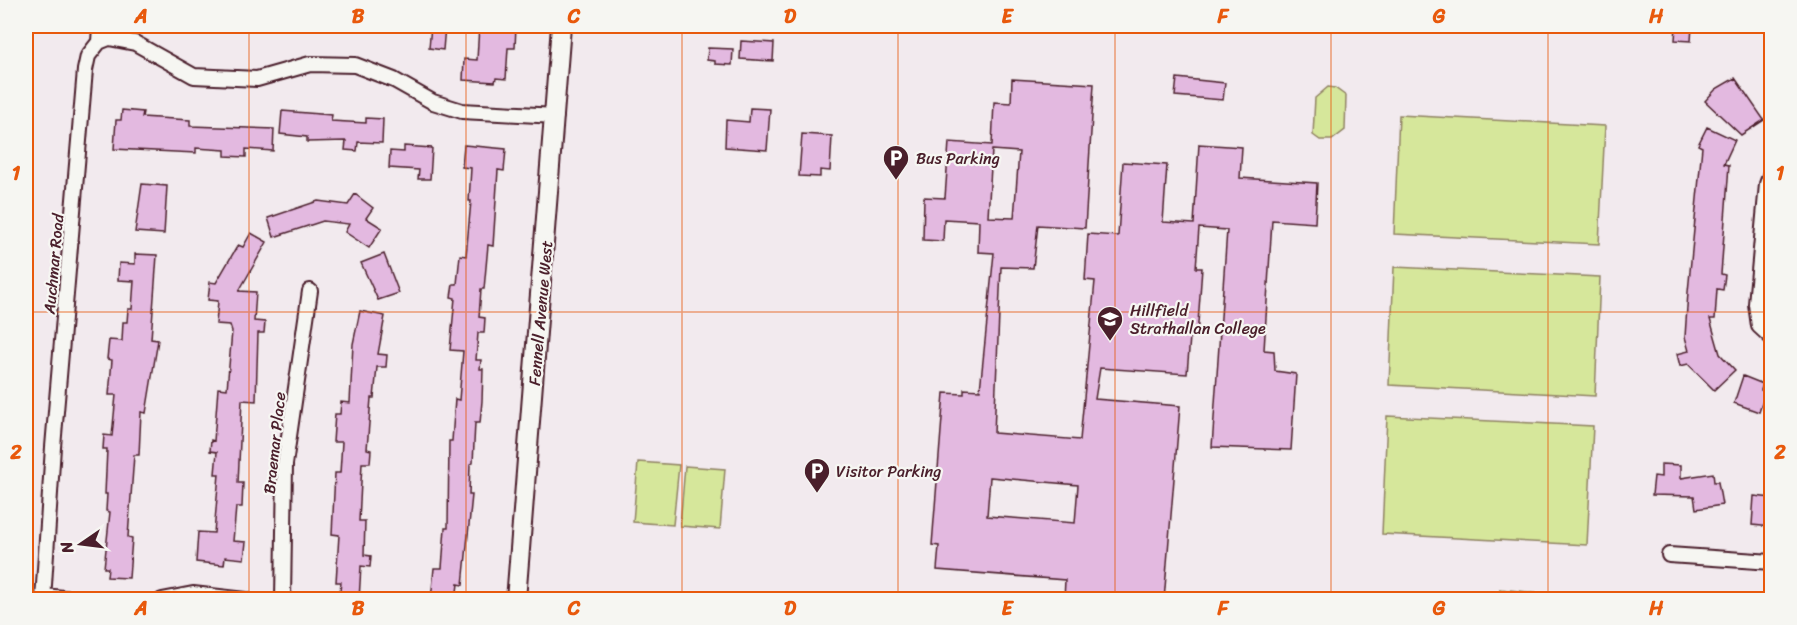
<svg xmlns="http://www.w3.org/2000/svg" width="1797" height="625" font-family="Sriracha,sans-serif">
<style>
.green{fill:#d6e79b;stroke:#908363;stroke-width:1.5}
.building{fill:#e3b9e0;stroke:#4a1f2b;stroke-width:1.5;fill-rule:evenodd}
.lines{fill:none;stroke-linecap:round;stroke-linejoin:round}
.minor-casing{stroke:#4a1f2b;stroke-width:18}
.secondary-casing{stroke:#4a1f2b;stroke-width:22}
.minor{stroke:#f6f6f2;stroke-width:14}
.secondary{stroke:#f6f6f2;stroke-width:18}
.grid{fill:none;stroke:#e8590c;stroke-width:1.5;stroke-opacity:0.55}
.labels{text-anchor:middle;stroke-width:4.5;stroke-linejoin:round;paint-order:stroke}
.poi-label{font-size:16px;fill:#4a1f2b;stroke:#f6f6f2;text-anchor:start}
.street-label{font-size:16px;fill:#4a1f2b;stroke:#f6f6f2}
.neatline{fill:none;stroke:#e8590c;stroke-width:2}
.grid-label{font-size:20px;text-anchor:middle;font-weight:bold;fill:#e8590c}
</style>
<rect width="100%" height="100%" fill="#f2eaee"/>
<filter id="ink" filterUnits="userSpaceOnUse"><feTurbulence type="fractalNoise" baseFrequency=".0167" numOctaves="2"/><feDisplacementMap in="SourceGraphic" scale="12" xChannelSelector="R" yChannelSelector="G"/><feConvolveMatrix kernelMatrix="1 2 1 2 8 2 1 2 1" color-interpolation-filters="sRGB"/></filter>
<g filter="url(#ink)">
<!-- green -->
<path class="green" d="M1328,87l7,1 11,8 -1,34 -13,10h-12l-7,-5 2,-37z
M1399,115l206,11 -6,118 -205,-10z
M1394,267l206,10 -5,119 -206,-11z
M1387,416l206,10 -6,119 -205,-11z
M638,462l41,3 -6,60 -40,-3z
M685,466l40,3 -5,60 -40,-3z
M1500,589l97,10h-98z"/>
<!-- building -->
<path class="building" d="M431,26h14l-2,24 -14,-2z
M479,26h37l-1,22h-7l-2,31 -10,-1 -1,4 -32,-2 1,-21 13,1z
M1676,26h16l-1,15 -16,-1z
M741,41l33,2 -1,18 -33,-2z
M708,48l25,1 -1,16 -17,-1v-3l-8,-1z
M1177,78l48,5 -2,17 -48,-4z
M1735,78l29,42 -23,15 -36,-34 11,-12z
M1012,79l82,5 -9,144 -47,-3 -5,43 -32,-1 -7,166 86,7 15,-159 -10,-1 3,-46 30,2 5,-74 44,3 -4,57 31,2 5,-80 43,3 -2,31 77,5 -2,40 -43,-3 -8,130 10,1 1,20 21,3 -5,76 -79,-3 15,-217 -28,-2 -3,40h6l-5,69h-7l-3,37 -87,-6 -5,31 85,7 -16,194h-100l1,-20 -128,-10 2,-24 -7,-1 12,-152 20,1v-5l16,1 14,-137 -16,-1 1,-31 -35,-2 -1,22 -20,-1 1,-43 21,1 4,-56 43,3 2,-43 17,1zM992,150l27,2 -5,66 -26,-1zM990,477l88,8 -3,38 -88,-7z
M750,108l20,1 -3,41 -42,-3 1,-27 23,2z
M122,110l21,2 -1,5 48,3v6l84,3 -1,22 -27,-2v8l-21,-1v-6l-29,-2v5l-82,-4 2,-29h5z
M282,111l50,4 -1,6 35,2v-5l17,1 -1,24 -24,-1 -1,9 -12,-1 1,-9 -39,1v-5l-27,-3z
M1707,127l28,13 -11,24 5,1 -8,109 4,1 -2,15 -6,-1 -2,30h-5l10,35 15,16 -21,20 -26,-26 -8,2 -3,-12 12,-3 -4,-14 3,-45 14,-145 -4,-2z
M802,134l30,2 -2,35 -10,-1v7l-21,-1z
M464,145l42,4 -2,22 -6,-1 -5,76 -5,-1 -4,44h-3l-2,28 6,1 -1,15h-6l-2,27h5l-1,9h3l-1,32 -2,22h-5l-2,40 -3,1 -1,31h3l-9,90 -5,-1 -2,16h-25l3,-32h8l3,-40h3l1,-87h3l3,-42 4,1 4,-49 -13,-1 5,-52 -4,-1 2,-13h4l3,-29 6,1 5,-55h-2l2,-33 -9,-1z
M404,146l28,2 -2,31h-12l1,-9 -30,-2 1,-17 14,1z
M142,184l25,2 -3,48 -29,-2z
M355,194l18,14 -7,10 16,10 -13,20 -24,-16 4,-8 -26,-3 -49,16 -6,-19 50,-17 30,4z
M251,233l16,9 -28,49 17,1 -2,29 11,1 -1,11h-6l-2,68 -14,-1 -4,83h5l-1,24h-6l-3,34 13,1 -2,17 -19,-2 -1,8 -28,-3 2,-30 16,1 5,-59h-4l2,-22 -7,-1 1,-11 3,1 4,-53 9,1 5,-58 -2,-6 -14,-1 2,-23 -10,-1 2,-18 6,1 22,-38 5,2z
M135,254l22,1 -6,84 7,1 -12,73 -5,-1 -2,43h-5l-6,82 4,1 -3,40 -22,-1 1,-9h-4l6,-56 -4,-1 1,-17h-2l2,-45h-4l1,-14 8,1 4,-41h-7l3,-35 -5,-1 2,-19 13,1 1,-19h4l1,-13h4l2,-28 -16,-1 1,-17 16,1z
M384,254l15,39 -21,7 -17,-37z
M360,311l25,5 -7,38 9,1 -1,12h-9l-3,31h-3l-4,51 4,1 -1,13h-8l-3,58h6l-1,34 7,1 -1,11 -9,-1 -2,34h-20l2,-18h-5l3,-47 -7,-1 3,-61h5l2,-31h-9l2,-28h5l1,-12 9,1 3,-59z
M1743,376l20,8 -2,6 5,2 -7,20 -25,-9z
M1661,464l20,1v13l32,-5 1,9h4l4,23 -26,4 -2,-13 -42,-1 2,-19 7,1z
M1754,496l18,2v29l-20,-2z"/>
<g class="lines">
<!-- minor casing -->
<g class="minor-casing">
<path id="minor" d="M99,42l1,-16
M1772,170l-5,14 -11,120 3,22 13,12
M1669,555l103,7
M44,596l39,4
M43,600l10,-153 32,-377 3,-14 11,-14 10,-4 26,5 59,33 63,3 53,-15 45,1 39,15 39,22 29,9 94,5
M162,600l31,-6 53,6
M283,600l2,-136 25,-173"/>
</g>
<!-- secondary casing -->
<g class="secondary-casing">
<path id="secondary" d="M516,600l45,-574"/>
</g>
<!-- minor -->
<use href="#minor" class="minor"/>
<!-- secondary -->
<use href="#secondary" class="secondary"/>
</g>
</g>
<!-- grid -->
<path class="grid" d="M249,26v574M466,26v574M682,26v574M898,26v574M1115,26v574M1331,26v574M1548,26v574M26,312h1746"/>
<!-- icons -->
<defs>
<g id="parking-pin" transform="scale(1.35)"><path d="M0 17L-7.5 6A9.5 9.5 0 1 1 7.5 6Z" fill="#4a1f2b" stroke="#f6f6f2"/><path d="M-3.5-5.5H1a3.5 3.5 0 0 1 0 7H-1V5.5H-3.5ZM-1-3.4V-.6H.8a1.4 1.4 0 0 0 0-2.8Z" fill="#fff"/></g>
<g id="school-pin" transform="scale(1.35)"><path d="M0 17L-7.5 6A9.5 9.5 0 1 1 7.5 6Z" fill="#4a1f2b" stroke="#f6f6f2"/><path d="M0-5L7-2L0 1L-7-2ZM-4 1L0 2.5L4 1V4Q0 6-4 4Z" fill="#fff"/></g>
</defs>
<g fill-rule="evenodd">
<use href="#parking-pin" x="896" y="158"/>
<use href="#school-pin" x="1110" y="319"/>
<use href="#parking-pin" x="817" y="471"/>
</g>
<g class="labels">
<!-- poi labels -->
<g class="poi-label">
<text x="916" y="164">Bus Parking</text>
<text x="1130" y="316">Hillfield<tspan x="1130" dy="18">Strathallan College</tspan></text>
<text x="836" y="477">Visitor Parking</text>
</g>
<!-- street labels -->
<g class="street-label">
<text transform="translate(53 264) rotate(-85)" y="6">Auchmar Road</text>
<text transform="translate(540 313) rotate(-85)" y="6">Fennell Avenue West</text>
<text transform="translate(274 443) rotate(-84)" y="6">Braemar Place</text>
</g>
</g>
<!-- margin -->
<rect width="1797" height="625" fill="none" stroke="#f6f6f2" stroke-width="66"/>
<!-- north arrow -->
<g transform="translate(81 544) rotate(256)" stroke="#f6f6f2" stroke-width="4.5" paint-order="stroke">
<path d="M0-4.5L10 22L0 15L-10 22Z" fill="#4a1f2b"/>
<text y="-9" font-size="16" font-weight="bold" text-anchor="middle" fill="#4a1f2b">N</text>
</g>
<rect x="33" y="33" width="1731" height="559" class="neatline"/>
<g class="grid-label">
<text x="141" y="23">A</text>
<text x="358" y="23">B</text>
<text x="574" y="23">C</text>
<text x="790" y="23">D</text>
<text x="1007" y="23">E</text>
<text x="1223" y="23">F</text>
<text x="1439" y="23">G</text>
<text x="1656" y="23">H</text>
<text x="16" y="180">1</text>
<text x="1780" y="180">1</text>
<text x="16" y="459">2</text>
<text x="1780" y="459">2</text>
<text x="141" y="615">A</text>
<text x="358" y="615">B</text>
<text x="574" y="615">C</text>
<text x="790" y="615">D</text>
<text x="1007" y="615">E</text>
<text x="1223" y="615">F</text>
<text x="1439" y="615">G</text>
<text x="1656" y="615">H</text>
</g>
</svg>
